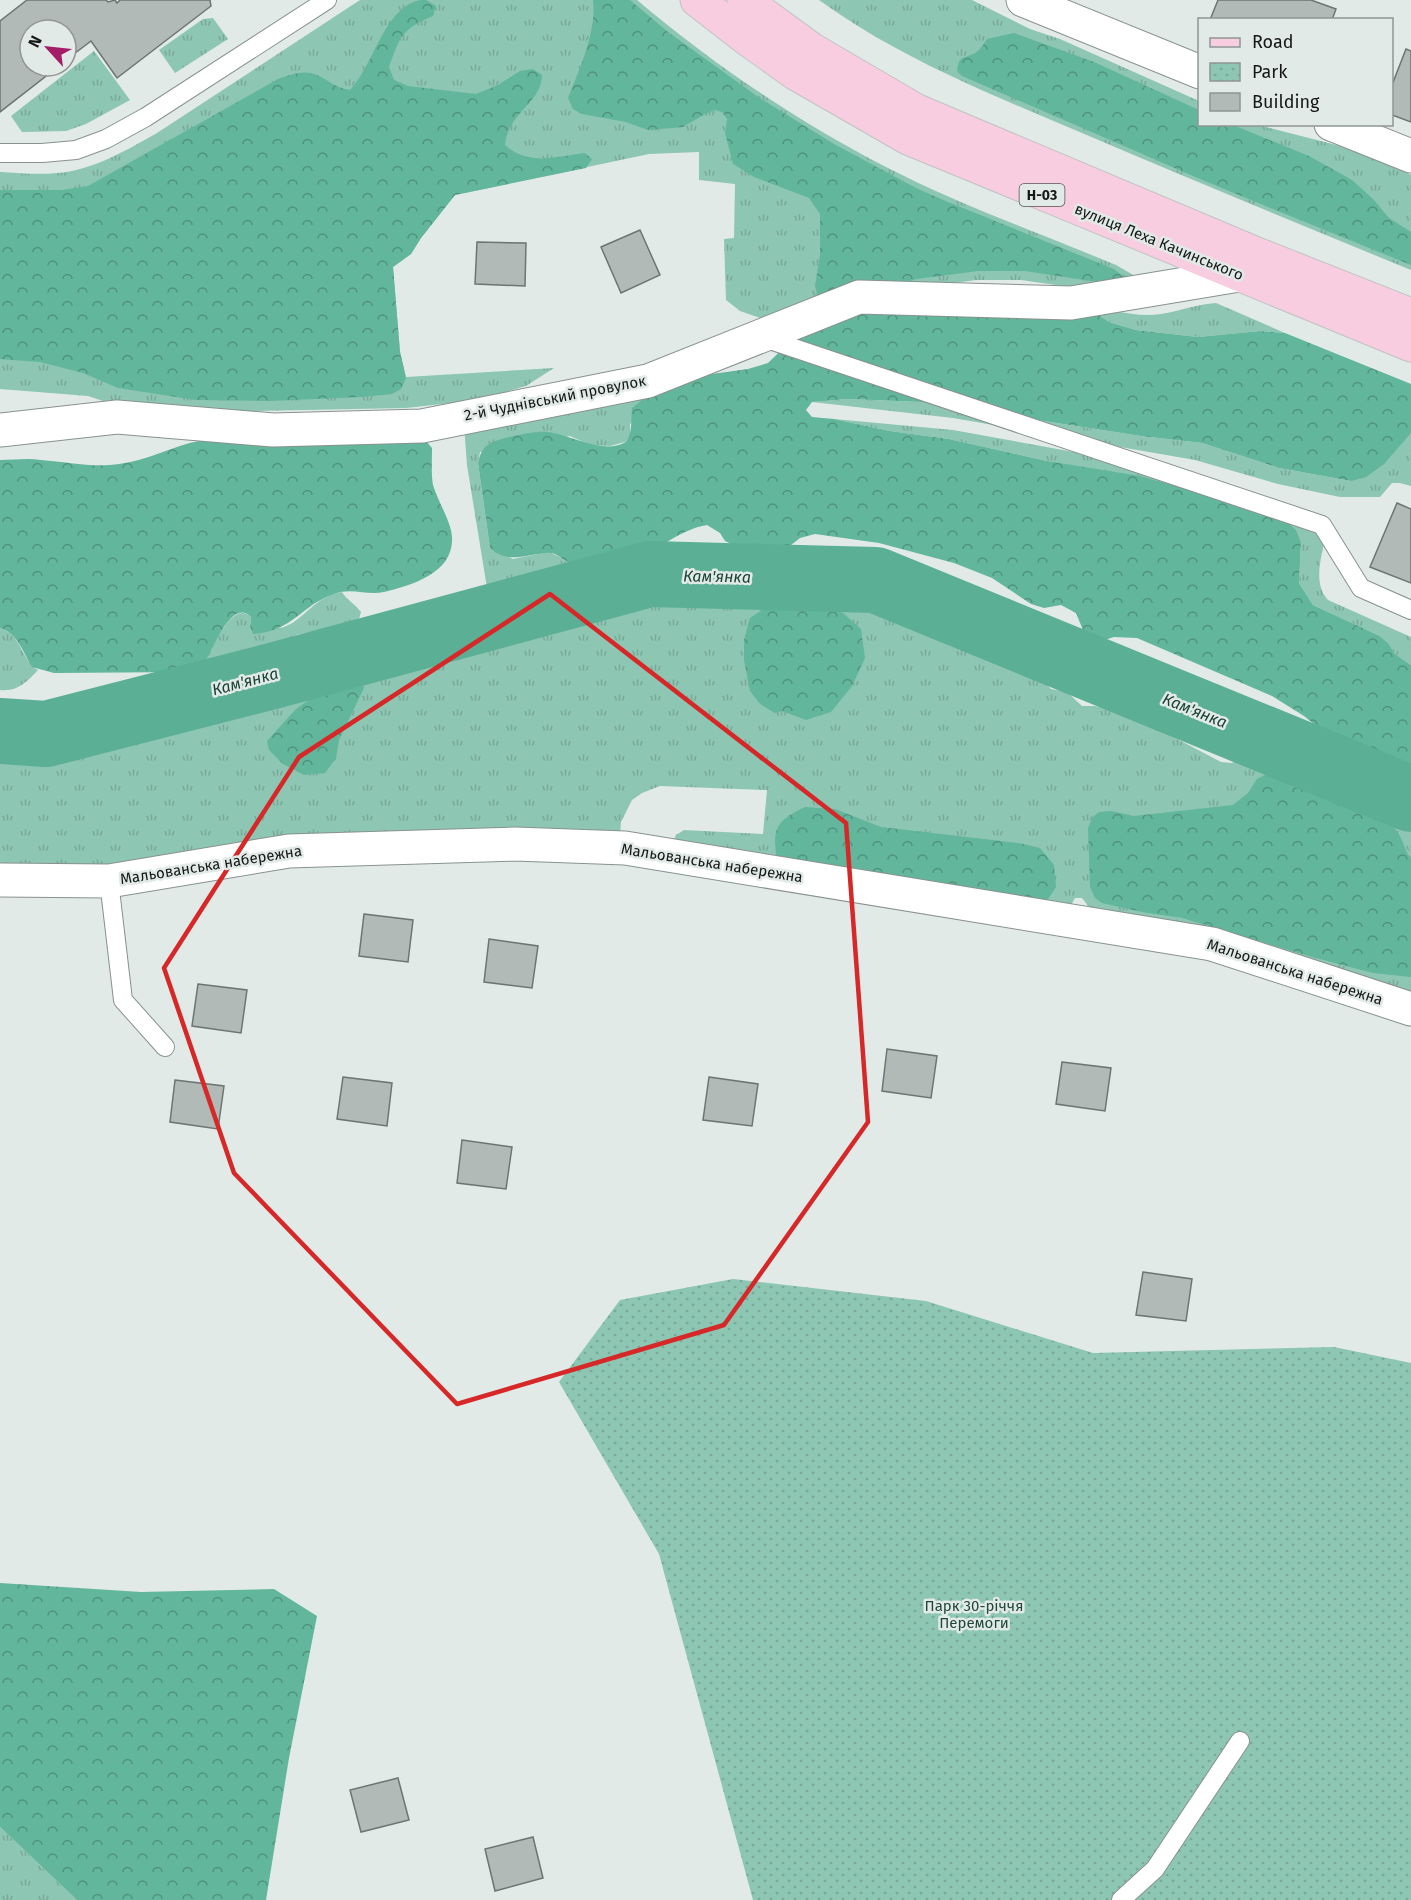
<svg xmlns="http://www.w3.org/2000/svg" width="1411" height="1900" font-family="'Fira Sans',sans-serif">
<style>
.grass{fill:url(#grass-tufts)}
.forest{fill:url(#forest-crowns)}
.park{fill:url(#park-dots)}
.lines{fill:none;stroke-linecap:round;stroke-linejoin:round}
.river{stroke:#5aaf94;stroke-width:66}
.building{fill:#b1bab7;stroke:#6d7572;stroke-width:1.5}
.service-casing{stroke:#89928f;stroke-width:20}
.minor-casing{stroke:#89928f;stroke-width:35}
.primary-casing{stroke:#c2c3c3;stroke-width:35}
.service{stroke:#fff;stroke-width:18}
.minor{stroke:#fff;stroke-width:33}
.primary{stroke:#f7cddf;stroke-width:33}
.marked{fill:none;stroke:#d62828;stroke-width:4.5;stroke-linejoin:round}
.labels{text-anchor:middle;stroke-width:5;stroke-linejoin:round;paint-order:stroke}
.shield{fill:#e1eae7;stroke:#525755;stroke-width:1.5}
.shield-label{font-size:14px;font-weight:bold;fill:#151817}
.street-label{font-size:15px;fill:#151817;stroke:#e1eae7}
.park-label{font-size:15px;fill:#21473c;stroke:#e1eae7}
.water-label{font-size:16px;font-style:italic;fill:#1a4135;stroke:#e1eae7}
</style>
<defs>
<pattern id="grass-tufts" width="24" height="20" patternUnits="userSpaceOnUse" patternTransform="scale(1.5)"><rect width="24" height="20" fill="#8dc6b2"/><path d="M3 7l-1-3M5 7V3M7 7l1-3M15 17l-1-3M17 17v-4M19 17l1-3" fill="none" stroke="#79a998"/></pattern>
<pattern id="forest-crowns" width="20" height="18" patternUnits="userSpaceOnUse" patternTransform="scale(1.5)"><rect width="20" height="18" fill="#61b69b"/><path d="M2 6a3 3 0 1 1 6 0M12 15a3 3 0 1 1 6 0" fill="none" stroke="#4f937d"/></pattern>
<pattern id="park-dots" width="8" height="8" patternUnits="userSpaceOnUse" patternTransform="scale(1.5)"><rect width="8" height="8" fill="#8dc6b2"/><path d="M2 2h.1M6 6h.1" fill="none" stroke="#79a998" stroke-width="1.8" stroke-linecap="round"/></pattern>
</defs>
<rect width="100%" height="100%" fill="#e1eae7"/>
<!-- grass -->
<path class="grass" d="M360,0h277c77,65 160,121 249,167 74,38 153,66 230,98l26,15 -72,7 -49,-7h-45l-58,8 -155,31 -23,-8 -14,-11 -2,-61 10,-1 1,-54 -36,-4v-28l-50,2 -194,41 -34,43 -10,16 -18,13 7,85 6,25 148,-9 -28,18 -48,14 -72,8 -199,4 -74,-6 -30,-5 -15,-5 -88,-7v-217c19,1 38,3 57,1 34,-2 70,-23 100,-40z
M819,0h153l58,29 30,10 139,62 1,23 58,1 82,21 64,25 7,4v95c-110,-45 -219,-90 -329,-137 -92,-39 -181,-74 -263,-133z
M213,18l15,21 -53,34 -16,-23 44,-31z
M94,51l36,49 -44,24 -20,7 -44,1 -11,-16z
M1216,303l69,30 -25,-2 -62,6 -62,-7 -27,-8 -26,-18c24,5 53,14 78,10 19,-3 36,-10 55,-11z
M683,378l-53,46v13l-5,5 -15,4 -20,-1 -20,-9 -90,16 -2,11 12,85 23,11 36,-7 13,6 9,8 17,1 -21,10 -79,17 -21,-129 -3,-40z
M848,399l73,3 220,34 61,7 77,25 72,13 50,-38 10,-10v53l-11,-3h-8l-12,14h-40l-62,-13 -83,-24 -242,-42 -141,-16z
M834,419l119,11 154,28 219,77c-4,20 -14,48 2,65l83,37v28l-16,-11 -6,-10 -9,-8 -67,-31 -14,-22 2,-40 -254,-82 -98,-22 -59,-8z
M754,585h37l22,5 20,-4 17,1 48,13 20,11 10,13 10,6 23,10 24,8 19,2 10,5 14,9 23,25 16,3 15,14h13l22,5 26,10 78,41 10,1 14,-4 12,-5 13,2 12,5 28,20 37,10 64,26v182l-316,-84 -13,-17h-7l-4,7 -398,-63 3,-7 8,-5 79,4 4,-44 -107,-4 -18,7 -10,7 -11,22 -1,13 -620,36v-117l65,-8 49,-11 72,-28 47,-6 25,-7 33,-25 43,-9 11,-10 36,-4 59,-15 11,-13 10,-3 50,11 20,-1 29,-6 21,-11 16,-4 26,-3 59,-11z
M342,592c3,6 14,13 19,20l-2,7 -13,6 -50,10 -44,26 -29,6 -25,1c13,-11 32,-71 53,-51l-1,9c9,0 24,4 34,1 22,-8 29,-30 58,-35z
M0,628c21,5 22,34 38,42 -11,12 -21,22 -38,20z
M0,1827l77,73h-77z"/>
<!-- forest -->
<path class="forest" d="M421,0h5l10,6 -3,10c-31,13 -33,20 -44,51l5,13 14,6 68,8 22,-9 22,-14 13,-2 9,6c0,28 -34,37 -37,70 24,22 52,11 80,8l7,6 -6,9 -131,27 -34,43 -10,16 -18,13 7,85 6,26 -5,11 -9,5 -31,3 -91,4 -74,-1 -78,-12 -35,-15 -43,-11 -40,-3v-169h62l26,-4 190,-107c11,-4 22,-8 33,-6 14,3 22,15 39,17 24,-24 34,-84 71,-90z
M593,0h37l38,32 93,67 73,45 82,44 32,14 166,67 10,8 -1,4 -13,3 -85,-13h-47l-61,8 -77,20 -22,-3 -3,-10 5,-31v-41l-11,-16 -55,-21 -21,-13 -8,-31 2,-14 -5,-7 -7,-2 -10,4 -22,13 -35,3 -22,-8 -44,-8 -9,-5 -5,-11c11,-27 29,-68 25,-98z
M1014,33l80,29 105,48 1,14 33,1 76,31 43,24 21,19 16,19 22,14v33l-204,-83 -245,-106 -5,-5c2,-15 5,-12 16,-17 7,-3 10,-9 14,-15z
M919,301l164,3 26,18 27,8 62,7 62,-6 25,2 126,51v49l-27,31 -18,13 -15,4 -72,-13 -77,-25 -61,-7 -220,-34 -73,-3 -36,3 -6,8 6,7 22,2 56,12 59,8 98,22 93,15 67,19 79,26 10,9 5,13 -2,40 14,22 67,31 9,8 6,10 16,11v99l-86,-31 -21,-17 -32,-20 -135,-58 -23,-1 -16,5 -11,-2 -11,-27 -15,-8 -17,3 -13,-4 -39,-26 -38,-15 -75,-20 -64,-9 -15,4 -9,7 -55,1 -11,-5 -5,-8 -13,-8c-25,4 -43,21 -66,31 -9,4 -21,3 -31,5 -8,2 -15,6 -22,6 -22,2 -27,-16 -42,-14 -22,2 -38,11 -56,-5l-12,-85c2,-8 4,-15 11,-19 10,-6 47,-14 59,-12 22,3 55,22 76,11 9,-5 7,-26 8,-35l15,-12 36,-18 65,-9 20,-6 31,-30 49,-18z
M199,441h227l6,7c0,12 -1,26 1,37 5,17 18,36 19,52 2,36 -40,48 -68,55 -17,4 -32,-5 -50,2 -33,11 -40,37 -81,40l-3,-8 1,-9c-20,-20 -38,34 -47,46 -4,5 -10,7 -16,9l-134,1 -22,-6c-8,-13 -15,-35 -32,-39v-168c14,0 28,-2 41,0 26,2 53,8 78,4 28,-3 53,-18 80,-23z
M787,603l32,1 24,9 18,16 4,29 -13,28 -21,26 -25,8 -24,-9 -7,2 -15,-9 -10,-13 -6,-31v-20l6,-22 15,-10z
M351,670l9,4 4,14 -25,52 -3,18 -11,15 -21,2 -21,-11 -14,-14 -2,-9 29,-32z
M1285,772l31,16 42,14 23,11 9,8 10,15 8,19 3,2v120l-38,-4 -61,-16 -130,-39 -40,-6 -40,-9 -7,-5 -5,-11 -2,-59 5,-11 6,-5 12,-1 23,5 99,-11 15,-12 9,-14 12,-6z
M805,807l30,2 46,18 138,16 21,5 14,17 2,22 -10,15 -269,-42c-5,-32 -1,-39 28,-53z
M0,1583l141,9 133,-3 43,27 -28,142 -23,142h-189l-77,-73z"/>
<!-- park -->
<path class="park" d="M733,1279l193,22 167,52 241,-6 77,16v537h-658l-94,-346 -100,-172 61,-82z"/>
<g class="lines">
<!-- river -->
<path class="river" d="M0,731l46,3 219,-56 385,-104 226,6 535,219"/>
</g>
<!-- building -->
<path class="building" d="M27,0h79l2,2 7,-2 2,3 3,-3h90l1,6 -94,72 -26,-37 -25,19v-30h-36v36h29l-59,46v-91z
M1218,0h93l25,9 -4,11h-122z
M1406,49l5,2v71l-19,-7v-30z
M640,230l20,45 -39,18 -20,-46z
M477,242l49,1 -1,43 -50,-2z
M1397,503l14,6v74l-41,-16z
M364,914l49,6 -5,42 -49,-6z
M489,939l49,7 -6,42 -48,-6z
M198,984l49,6 -6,43 -49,-7z
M887,1049l50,7 -6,42 -49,-7z
M1062,1062l49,6 -6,43 -49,-7z
M343,1077l49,6 -5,43 -50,-7z
M709,1077l49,7 -6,42 -49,-6z
M175,1080l49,6 -6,43 -48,-7z
M462,1140l50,7 -6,42 -49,-6z
M1143,1272l49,7 -6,42 -50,-6z
M398,1778l11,42 -48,12 -11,-42z
M533,1837l10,41 -48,13 -10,-42z"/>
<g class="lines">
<!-- service casing -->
<g class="service-casing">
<path id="service" d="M0,153h42l34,-3 30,-11 40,-22 181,-117
M761,337l561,188 39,63 50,22
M109,881l14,119 42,47
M1121,1900l34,-31 85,-128"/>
</g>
<!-- minor casing -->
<g class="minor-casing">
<path id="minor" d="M1023,0l177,72
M1331,124l80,32
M0,430l117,-13 156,13 149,-4 226,-45 211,-84 212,6 168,-28
M0,880l109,1 180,-30 226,-7 110,4 587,96 199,65"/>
</g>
<!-- primary casing -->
<g class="primary-casing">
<path id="primary" d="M697,0l49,38 49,35 113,65 503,207
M744,0l67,49 106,62 337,142 157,62"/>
</g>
<!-- service -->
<use href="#service" class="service"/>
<!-- minor -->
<use href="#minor" class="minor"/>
<!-- primary -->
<use href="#primary" class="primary"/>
</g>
<!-- marked area -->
<path class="marked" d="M550,594l296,229 22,299 -144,203 -267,79 -223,-231 -70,-205 135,-211z"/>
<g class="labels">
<!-- shield labels -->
<rect class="shield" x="1019.5" y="184" width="45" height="22" rx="4.5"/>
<g class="shield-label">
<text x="1042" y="200">Н-03</text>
</g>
<!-- street labels -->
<g class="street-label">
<text transform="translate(1159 242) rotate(22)" y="5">вулиця Леха Качинського</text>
<text transform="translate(555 398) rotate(-11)" y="5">2-й Чуднівський провулок</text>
<text transform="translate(712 863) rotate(9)" y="5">Мальованська набережна</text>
<text transform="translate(211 865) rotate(-9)" y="5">Мальованська набережна</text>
<text transform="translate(1295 972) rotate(18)" y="5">Мальованська набережна</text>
</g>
<!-- park labels -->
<g class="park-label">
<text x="974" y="1611">Парк 30-річчя<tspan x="974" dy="17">Перемоги</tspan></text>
</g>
<!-- water labels -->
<g class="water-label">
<text transform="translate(717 576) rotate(1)" y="6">Кам'янка</text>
<text transform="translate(245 681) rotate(-15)" y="6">Кам'янка</text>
<text transform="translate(1195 710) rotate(22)" y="6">Кам'янка</text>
</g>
</g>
<!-- legend -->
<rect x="1198" y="18" width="195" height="108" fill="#e1eae7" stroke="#8f9694" stroke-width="1.5"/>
<rect x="1210" y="38" width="30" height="9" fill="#f7cddf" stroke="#8f9694" stroke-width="1.5"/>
<text x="1252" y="48" font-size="18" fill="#151817">Road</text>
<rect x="1210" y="63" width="30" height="18" fill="url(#park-dots)" stroke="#8f9694" stroke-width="1.5"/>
<text x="1252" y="78" font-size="18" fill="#151817">Park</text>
<rect x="1210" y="93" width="30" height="18" fill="#b1bab7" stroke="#8f9694" stroke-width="1.5"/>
<text x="1252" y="108" font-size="18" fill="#151817">Building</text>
<!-- north arrow -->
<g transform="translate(48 48) rotate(297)"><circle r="28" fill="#e1eae7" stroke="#8f9694" stroke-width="1.5"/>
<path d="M0-4.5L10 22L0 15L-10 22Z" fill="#a41d67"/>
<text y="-9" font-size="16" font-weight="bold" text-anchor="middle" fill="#151817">N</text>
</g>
</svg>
